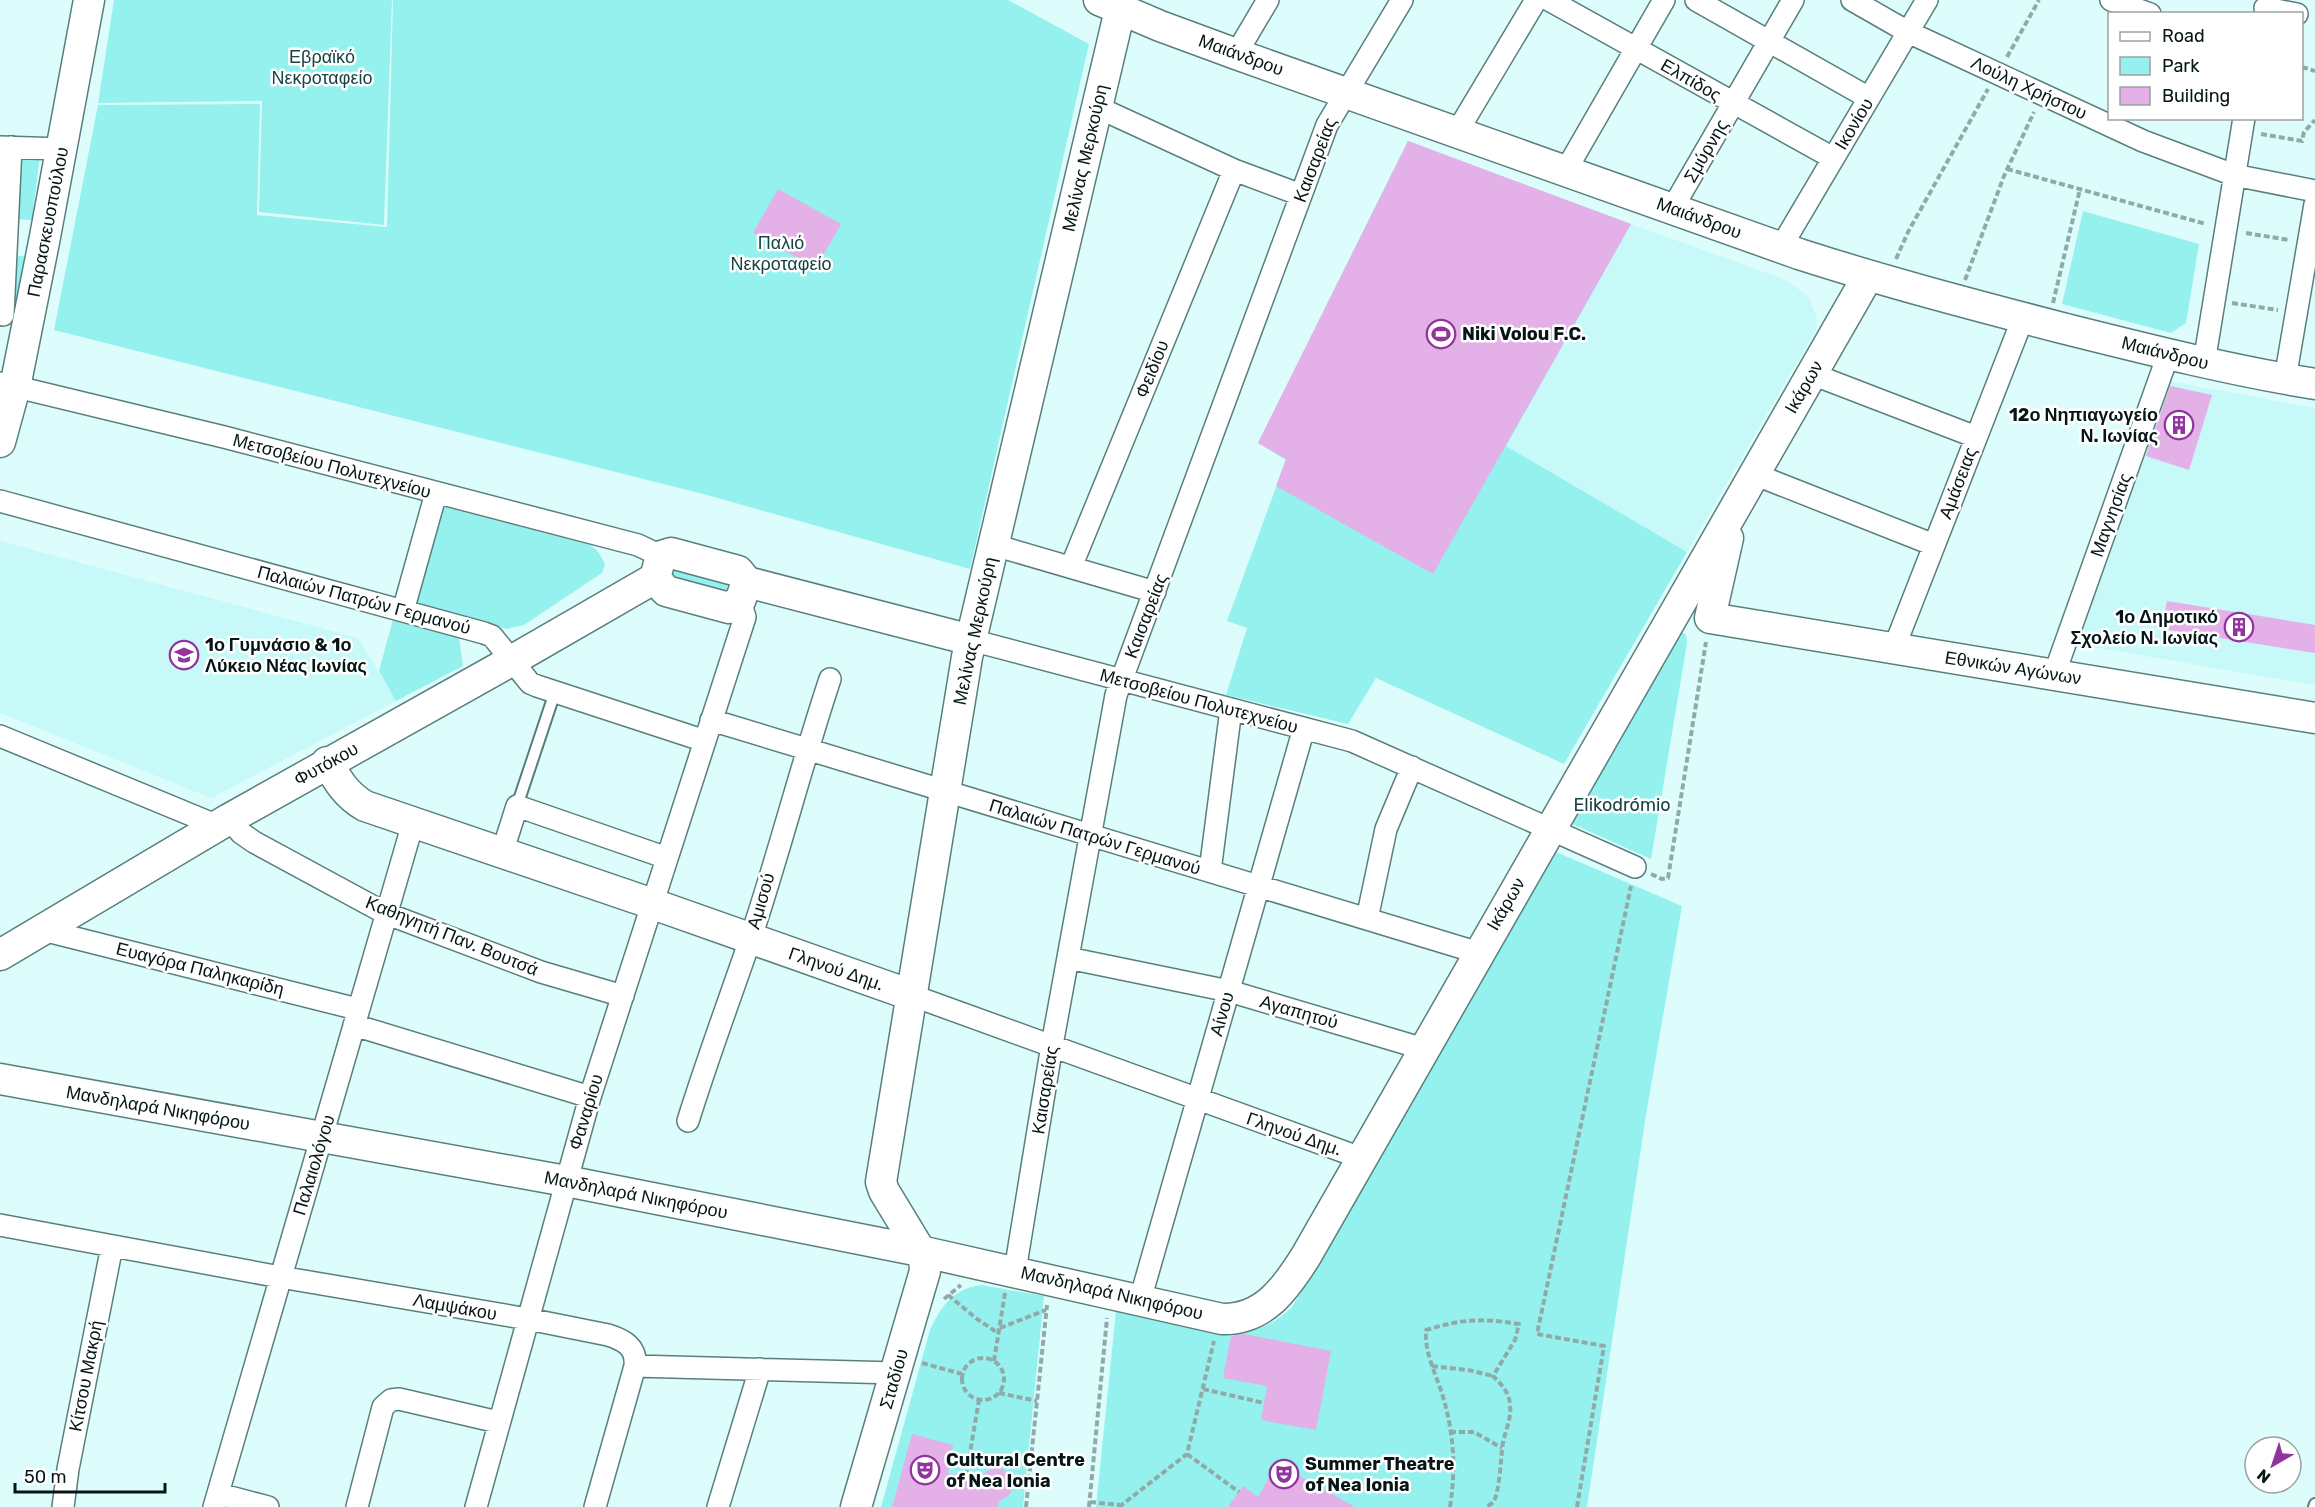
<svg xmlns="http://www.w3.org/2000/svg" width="2315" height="1507" font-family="Rubik,sans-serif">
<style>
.built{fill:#c6f9f7}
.green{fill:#94f1ed}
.building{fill:#e3b0e8}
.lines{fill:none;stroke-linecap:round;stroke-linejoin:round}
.lane-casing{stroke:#597f7d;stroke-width:14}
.street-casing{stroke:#597f7d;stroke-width:24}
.secondary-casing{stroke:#597f7d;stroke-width:33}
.path{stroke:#90aaaa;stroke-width:4;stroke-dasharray:6 3;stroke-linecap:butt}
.lane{stroke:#fff;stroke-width:10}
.street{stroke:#fff;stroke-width:21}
.secondary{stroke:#fff;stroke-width:30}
.labels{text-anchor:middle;stroke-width:5;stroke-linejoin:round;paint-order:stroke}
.street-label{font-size:18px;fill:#061515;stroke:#fff}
.park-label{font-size:18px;fill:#154443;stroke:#fff}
.poi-label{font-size:18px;font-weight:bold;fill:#061515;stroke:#fff;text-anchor:start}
</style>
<rect width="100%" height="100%" fill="#ddfdfc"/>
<!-- built -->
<path class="built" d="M1631,224l155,56 22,16 9,22 -1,11 -129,223 -181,-106z
M2169,381l146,27v277l-240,-41z
M0,541l358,97 38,63 -185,97 -211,-85z"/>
<!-- green -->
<path class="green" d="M114,0h278l-8,225 -125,-13 3,-111 -164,2z
M393,0h615l81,44 -119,525 -263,-74 -653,-165 44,-225 162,-1 -3,111 130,12z
M1408,141l223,83 -125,222 181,106 -123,212 -188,-86 -28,46 -122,-29 21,-67 -20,-7 59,-161 -28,-17z
M18,154l22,1 -8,65 -18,-1z
M2083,211l116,33 -13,79 -15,10 -109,-29z
M13,256h15l-9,53 -9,-1z
M440,506l147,38c10,4 13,10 18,20l-3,9 -78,52 -17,4 -94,-26z
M669,569l59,15 -3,10 -58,-16z
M395,612l63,18 5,36 -67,35 -17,-30z
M1682,632l4,3 1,8 -36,216 -81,-36 107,-190z
M1556,852l126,54 -36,209 -59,392h-491l20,-196c36,7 98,25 132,20 17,-3 32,-12 44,-24z
M981,1285l63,11 -21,211h-142l49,-177c11,-24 23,-41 51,-45z"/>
<!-- building -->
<path class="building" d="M1408,141l223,83 -198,350 -157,-88 10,-27 -28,-16z
M778,189l63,35 -25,44 -63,-35z
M2170,386l42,9 -23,75 -43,-14z
M2167,601l148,24v28l-153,-24z
M1244,1334l87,17 -15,79 -55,-10 6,-34 -44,-8 8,-42z
M912,1434l41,11 -5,28 32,5 7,-7 7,-3 9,1 8,6 4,6 -2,8 -5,7 -9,5 -1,6h-106z
M1277,1463l78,44h-127l15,-21 15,11z"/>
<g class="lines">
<!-- lane casing -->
<g class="lane-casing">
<path id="lane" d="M517,806l38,-114
M2314,1507l1,-3"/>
</g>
<!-- street casing -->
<g class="street-casing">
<path id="street" d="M1549,0l284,158
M1696,0l173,98
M1852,0l56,32 235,109 91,34 81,16
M2111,0l39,14
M2265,8l32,6
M1236,54l32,-54
M1097,107l137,63 67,25
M1457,132l79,-132
M0,147l62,2
M1566,170l98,-170
M1672,209l121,-209
M1781,247l146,-247
M3,315l8,-168
M2204,363l40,-245
M1812,374l164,63
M2285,379l30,-175
M0,383l224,54 414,108 23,11
M1754,474l180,71
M0,501l484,132 8,3 38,47 7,3 168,55
M994,545l161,47
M1071,567l163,-397
M403,611l33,-118
M971,640l381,101 283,126
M1894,648l129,-330
M2054,675l114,-320
M711,720l768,233
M0,736l218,90
M229,819l12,14 13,9 131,71 156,59 82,24
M502,853l15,-47 150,52
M1210,871l21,-162
M1367,919l19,-90 26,-62
M43,930l314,79
M1068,958l161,33 195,58
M911,995l450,163
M354,1025l236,72
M688,1121c19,-61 41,-120 62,-181 29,-86 51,-174 80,-261
M0,1225l280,52 248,42 80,16c16,5 29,12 27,31l261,7
M1015,1271l37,-226 64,-350 211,-570 75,-125
M1140,1300l164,-572
M219,1494l49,13
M63,1507l5,-38 44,-223
M214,1507l199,-684
M357,1507l26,-100 8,-7 8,-1 99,23
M476,1507l114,-410 155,-480 -5,-16
M595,1507l40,-141
M718,1507l42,-138"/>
</g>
<!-- secondary casing -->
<g class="secondary-casing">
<path id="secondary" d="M1099,0l61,26 76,28 563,200c87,28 175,51 263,74 84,21 167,42 253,56
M0,442l15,-55 29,-145 45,-242
M1728,538l-18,80 605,100
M671,553l67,18 9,11 -7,19 -11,7 -63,-17 -11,-13 6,-22z
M747,582l224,58
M327,762c11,19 19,33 38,44l288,98 258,91
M0,955l229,-136 282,-158 144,-83
M0,1079l566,102 354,70 302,68c42,1 64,-31 84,-63l562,-980
M856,1507l69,-236 -1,-14 -40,-66 -3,-9 86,-525 153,-647"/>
</g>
<!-- path -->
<path class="path" d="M2007,57l32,-57
M2302,67l13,4
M2261,134l41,7 2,-9 11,-12
M2007,169l199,55
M2246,233l43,7
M1896,259l12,-27 80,-143
M1965,280l39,-104 30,-64
M2053,303l27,-114
M2232,303l46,7
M1651,874l11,5 6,-1 38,-236
M948,1295l29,24 21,14
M944,1299l17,-14
M1000,1328l46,-18
M962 1379a21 21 0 1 1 42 0a21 21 0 1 1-42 0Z
M994,1361l11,-68
M922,1363l40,11
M1432,1366l36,4 25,6
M1203,1389l61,14
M999,1393l38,8
M1450,1432h24l28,16
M1187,1454l52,38
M966,1476l13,-76
M1090,1502l30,3
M1026,1507l21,-202
M1089,1507l18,-189
M1119,1507l68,-53 27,-113
M1450,1507c6,-37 4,-74 -7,-110 -6,-21 -19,-44 -17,-67 36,-11 56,-12 93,-6l-4,16 -22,36c8,8 16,16 17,28 2,17 -7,30 -8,46 -1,10 -3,42 -8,51 0,1 -6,5 -7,6
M1577,1507l27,-161 -67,-12 94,-448"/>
<!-- lane -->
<use href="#lane" class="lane"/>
<!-- street -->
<use href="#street" class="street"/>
<!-- secondary -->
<use href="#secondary" class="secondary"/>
</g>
<!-- icons -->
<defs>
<g id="stadium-ring" transform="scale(1.5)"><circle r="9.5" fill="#fff" stroke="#92349d" stroke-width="1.5"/><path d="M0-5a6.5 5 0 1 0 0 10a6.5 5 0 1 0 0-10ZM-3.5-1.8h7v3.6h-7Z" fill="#92349d"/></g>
<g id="building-ring" transform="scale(1.5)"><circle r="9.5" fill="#fff" stroke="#92349d" stroke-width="1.5"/><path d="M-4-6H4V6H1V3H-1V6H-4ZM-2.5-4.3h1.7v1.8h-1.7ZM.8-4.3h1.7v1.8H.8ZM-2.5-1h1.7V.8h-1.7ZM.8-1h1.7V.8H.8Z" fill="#92349d"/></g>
<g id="school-ring" transform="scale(1.5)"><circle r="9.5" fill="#fff" stroke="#92349d" stroke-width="1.5"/><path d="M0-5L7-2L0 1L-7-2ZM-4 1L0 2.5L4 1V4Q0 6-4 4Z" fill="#92349d"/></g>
<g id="theatre-ring" transform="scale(1.5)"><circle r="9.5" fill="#fff" stroke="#92349d" stroke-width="1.5"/><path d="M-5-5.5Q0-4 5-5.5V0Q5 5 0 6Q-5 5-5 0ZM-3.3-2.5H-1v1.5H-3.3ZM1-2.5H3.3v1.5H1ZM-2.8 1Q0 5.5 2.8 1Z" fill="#92349d"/></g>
</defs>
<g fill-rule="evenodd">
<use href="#stadium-ring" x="1441" y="334"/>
<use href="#building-ring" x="2179" y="425"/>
<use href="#building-ring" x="2239" y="627"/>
<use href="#school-ring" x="184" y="655"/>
<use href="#theatre-ring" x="925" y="1470"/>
<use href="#theatre-ring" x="1284" y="1474"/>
</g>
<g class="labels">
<!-- street labels -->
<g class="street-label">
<text transform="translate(1241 55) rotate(20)" y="6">Μαιάνδρου</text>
<text transform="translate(1691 80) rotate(30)" y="6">Ελπίδος</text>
<text transform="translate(2029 88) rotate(25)" y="6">Λούλη Χρήστου</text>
<text transform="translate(1854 124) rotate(-59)" y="6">Ικονίου</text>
<text transform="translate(1706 151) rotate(-60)" y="6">Σμύρνης</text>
<text transform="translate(1085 158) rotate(-77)" y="6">Μελίνας Μερκούρη</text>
<text transform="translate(1315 160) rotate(-69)" y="6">Καισαρείας</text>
<text transform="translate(1699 218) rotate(20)" y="6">Μαιάνδρου</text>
<text transform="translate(48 222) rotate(-79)" y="6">Παρασκευοπούλου</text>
<text transform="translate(2165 353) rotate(14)" y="6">Μαιάνδρου</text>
<text transform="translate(1152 369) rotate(-68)" y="6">Φειδίου</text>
<text transform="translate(1804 387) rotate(-60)" y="6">Ικάρων</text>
<text transform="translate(332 466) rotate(15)" y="6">Μετσοβείου Πολυτεχνείου</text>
<text transform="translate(1958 483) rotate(-69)" y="6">Αμάσειας</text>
<text transform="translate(2111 515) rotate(-70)" y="6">Μαγνησίας</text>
<text transform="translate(364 600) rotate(15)" y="6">Παλαιών Πατρών Γερμανού</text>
<text transform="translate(1146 616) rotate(-69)" y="6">Καισαρείας</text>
<text transform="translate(975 631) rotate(-78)" y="6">Μελίνας Μερκούρη</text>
<text transform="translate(2013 668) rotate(9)" y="6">Εθνικών Αγώνων</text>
<text transform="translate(1199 701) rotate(15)" y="6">Μετσοβείου Πολυτεχνείου</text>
<text transform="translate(326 764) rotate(-29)" y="6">Φυτόκου</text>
<text transform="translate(1095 837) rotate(17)" y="6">Παλαιών Πατρών Γερμανού</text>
<text transform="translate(761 901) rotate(-74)" y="6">Αμισού</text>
<text transform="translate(1506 904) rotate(-60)" y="6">Ικάρων</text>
<text transform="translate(452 936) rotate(22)" y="6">Καθηγητή Παν. Βουτσά</text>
<text transform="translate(200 969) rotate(14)" y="6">Ευαγόρα Παληκαρίδη</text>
<text transform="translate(836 969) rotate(19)" y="6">Γληνού Δημ.</text>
<text transform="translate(1299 1012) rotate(16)" y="6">Αγαπητού</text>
<text transform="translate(1222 1014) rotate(-74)" y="6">Αίνου</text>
<text transform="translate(1045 1090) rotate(-81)" y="6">Καισαρείας</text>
<text transform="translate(158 1108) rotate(10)" y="6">Μανδηλαρά Νικηφόρου</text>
<text transform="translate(586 1112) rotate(-73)" y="6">Φαναρίου</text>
<text transform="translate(1294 1134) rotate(19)" y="6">Γληνού Δημ.</text>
<text transform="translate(314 1165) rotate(-73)" y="6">Παλαιολόγου</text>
<text transform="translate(636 1195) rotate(11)" y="6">Μανδηλαρά Νικηφόρου</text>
<text transform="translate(1112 1293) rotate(13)" y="6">Μανδηλαρά Νικηφόρου</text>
<text transform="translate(455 1307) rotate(10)" y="6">Λαμψάκου</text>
<text transform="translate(86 1376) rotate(-79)" y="6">Κίτσου Μακρή</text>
<text transform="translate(894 1379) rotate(-74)" y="6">Σταδίου</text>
</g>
<!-- park labels -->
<g class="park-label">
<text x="322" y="63">Εβραϊκό<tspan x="322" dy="21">Νεκροταφείο</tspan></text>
<text x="781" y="249">Παλιό<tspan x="781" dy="21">Νεκροταφείο</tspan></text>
<text x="1622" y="811">Elikodrómio</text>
</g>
<!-- poi labels -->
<g class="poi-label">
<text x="1462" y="340">Niki Volou F.C.</text>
<text x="2158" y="421" text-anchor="end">12ο Νηπιαγωγείο<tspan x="2158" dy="21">Ν. Ιωνίας</tspan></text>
<text x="2218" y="623" text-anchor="end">1ο Δημοτικό<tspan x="2218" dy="21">Σχολείο Ν. Ιωνίας</tspan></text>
<text x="205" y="651">1ο Γυμνάσιο &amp; 1ο<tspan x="205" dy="21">Λύκειο Νέας Ιωνίας</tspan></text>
<text x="946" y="1466">Cultural Centre<tspan x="946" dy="21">of Nea Ionia</tspan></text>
<text x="1305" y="1470">Summer Theatre<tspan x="1305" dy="21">of Nea Ionia</tspan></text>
</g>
</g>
<!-- legend -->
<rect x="2108" y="12" width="195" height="108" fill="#ffffff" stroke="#9ba1a1" stroke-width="1.5"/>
<rect x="2120" y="32" width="30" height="9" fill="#ffffff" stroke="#9ba1a1" stroke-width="1.5"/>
<text x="2162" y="42" font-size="18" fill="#061515">Road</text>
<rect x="2120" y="57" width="30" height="18" fill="#94f1ed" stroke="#9ba1a1" stroke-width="1.5"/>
<text x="2162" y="72" font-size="18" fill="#061515">Park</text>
<rect x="2120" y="87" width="30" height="18" fill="#e3b0e8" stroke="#9ba1a1" stroke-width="1.5"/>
<text x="2162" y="102" font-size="18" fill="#061515">Building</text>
<!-- north arrow -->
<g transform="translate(2273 1465) rotate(219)"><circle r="28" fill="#ffffff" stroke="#9ba1a1" stroke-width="1.5"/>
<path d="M0-4.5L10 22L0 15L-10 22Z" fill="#92349d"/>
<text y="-9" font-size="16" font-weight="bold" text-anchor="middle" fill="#061515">N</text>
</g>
<!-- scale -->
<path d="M15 1483v9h150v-9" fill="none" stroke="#061515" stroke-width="3"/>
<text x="24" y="1483" font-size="18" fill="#061515" stroke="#ffffff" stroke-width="4.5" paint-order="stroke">50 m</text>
</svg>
